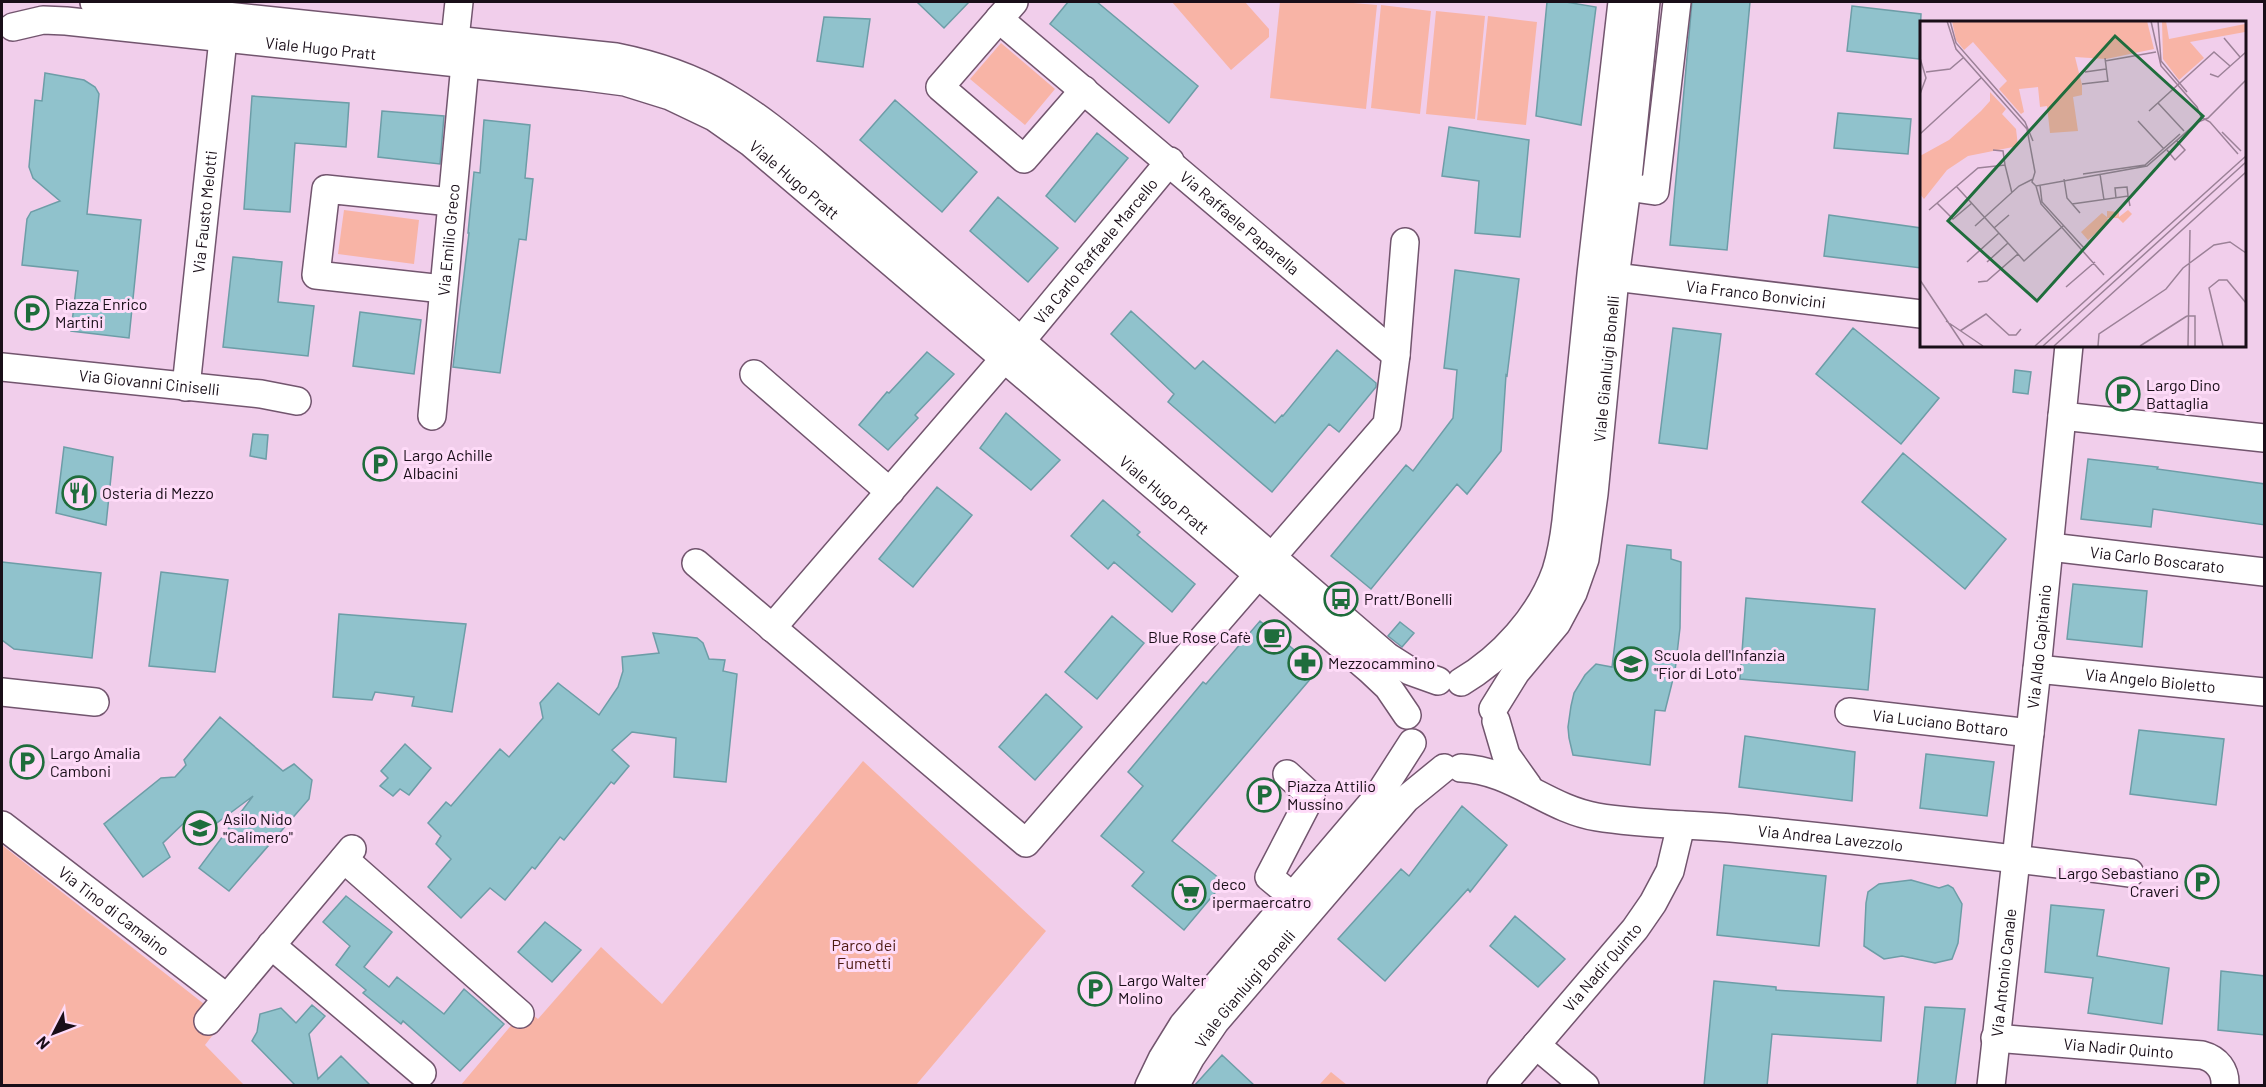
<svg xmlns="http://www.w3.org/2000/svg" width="2266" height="1087" font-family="Barlow,sans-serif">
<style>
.green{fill:#f8b4a6}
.building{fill:#90c2cc;stroke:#6d9da7;stroke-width:1.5}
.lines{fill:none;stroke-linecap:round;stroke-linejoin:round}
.minor-casing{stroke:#72556e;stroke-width:30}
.minor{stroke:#fff;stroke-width:27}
.labels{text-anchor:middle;stroke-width:6;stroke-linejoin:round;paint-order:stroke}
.street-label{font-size:16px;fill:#190e18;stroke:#fedbf8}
.poi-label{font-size:16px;fill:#190e18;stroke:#fedbf8;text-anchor:start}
.park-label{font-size:16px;fill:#4c1911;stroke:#fedbf8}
.inset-road{fill:none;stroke:#9b8197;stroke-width:1.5}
.view{fill:#1f6d3c;fill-opacity:0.15;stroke:#1f6d3c;stroke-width:3}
.inset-edge{fill:none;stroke:#190e18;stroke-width:3}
</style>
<rect width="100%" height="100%" fill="#f1ceeb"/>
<!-- green -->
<path class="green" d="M1172,2h73l24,27v8l-38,33z
M1280,2h61l36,3 -11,104 -96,-11z
M1381,5l50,6 -11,103 -49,-6z
M1436,11l49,5 -10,103 -49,-5z
M1488,16l49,6 -11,103 -49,-5z
M1001,43l54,46 -30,36 -55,-46z
M344,210l75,10 -5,44 -76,-10z
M863,761l183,170 -130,154 -456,1 65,-77 13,10 63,-72 61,57z
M2,845l202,159 -7,12 18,16 -10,13 39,40h-242z
M1331,1072l16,13h-28z"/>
<!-- building -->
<path class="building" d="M917,2h52l-25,26z
M1068,2h29l101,84 -29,37 -119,-99z
M1547,2h19l30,5 -15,118 -45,-9z
M1692,2h58l-23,248 -57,-5z
M1852,6l69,8 -2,45 -72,-8z
M824,17l46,2 -7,48 -46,-6z
M45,73l39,7 11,7 4,7 -12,120 54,6 -12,118 -58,-7 7,-60 -56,-6 5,-46 4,-7 29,-11 -27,-23 -4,-11 6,-67 7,1z
M252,96l97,7 -3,44 -51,-4 -5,69 -46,-3z
M895,100l82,72 -35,40 -82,-72z
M382,111l62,5 -4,48 -62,-7z
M1838,113l73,6 -3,35 -74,-6z
M484,120l46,5 -5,53 8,1 -7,61 -7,-1 -19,134 -47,-6 16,-134h-1l6,-61 6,1z
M1449,127l80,13 -9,97 -45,-4 4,-52 -37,-5z
M1097,133l31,25 -53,64 -29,-26z
M998,197l60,51 -30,34 -58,-51z
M1829,215l92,13v40l-97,-12z
M233,257l49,5 -4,40 36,4 -6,50 -85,-9z
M1455,270l64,9 -12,97 -1,-1 -5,76 -34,43 -10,-10 -86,105 -40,-33 75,-91 7,6 40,-53 4,-48 -13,-2z
M1131,311l64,58 8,-8 72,62 7,-8 1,1 54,-66 39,33v4l-37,45 -10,-8 -57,68 -104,-90 6,-8 -63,-60z
M360,312l61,8 -7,54 -61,-8z
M1673,328l48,6 -14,115 -48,-6z
M1853,328l86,70 -38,46 -85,-70z
M927,352l27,22 -39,41 3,3 -30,32 -29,-25 28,-33 2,1z
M2015,370l16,2 -3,22 -15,-2z
M1006,413l54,47 -29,30 -51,-42z
M253,434l15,1 -2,24 -16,-3z
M64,447l49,10 -7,68 -50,-12z
M1903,453l103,86 -41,50 -103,-87z
M2088,459l70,8 -1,2 108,15v41l-112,-16 -2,18 -70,-8z
M937,487l35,28 -59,72 -34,-28z
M1103,500l37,32 -3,3 58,49 -23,28 -58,-50 -6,7 -37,-33z
M1627,545l44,5v9l10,3 -1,66 -5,43 -10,40 -10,-1 -5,55 -77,-10 -4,-17 -1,-11 3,-21 3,-13 11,-18 11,-11 16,3z
M2,562l99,11 -9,85 -78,-9 -12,-9z
M161,572l67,8 -13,92 -66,-6z
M2073,584l74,7 -5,56 -75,-8z
M1746,598l129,11 -7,81 -128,-11z
M339,614l127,10 -14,88 -40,-6 2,-9 -39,-5 -3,8 -39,-3z
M1112,616l32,27 -47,56 -32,-27z
M1260,621l58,49 -146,171 52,41 -40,48 -52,-44 12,-14 -43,-36 42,-50 -15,-14 75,-90 3,2z
M1400,622l14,11 -12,14 -14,-11z
M653,633l44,5 6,5 6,16 16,1 -2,11 14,3 -11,108 -52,-5 2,-39 -44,-6 -20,18 17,16 -15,18 -3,-2 -47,58 -4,-3 -25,32 -3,-2 -27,33 -15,-12 -29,30 -33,-31 23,-28 -15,-15 5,-8 -13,-13 18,-21 5,4 49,-57 9,8 34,-39 -3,-15 18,-20 41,32 19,-28 5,-16 -1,-14 37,-4z
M1046,694l36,33 -47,53 -36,-33z
M220,717l63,54 11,-7 18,16 -3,19 -80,92 -30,-23 54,-72 -51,38 -17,-12 -22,21 7,14 -27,20 -39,-53 57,-46 14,-1 11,-12 -2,-5z
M2139,730l85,9 -8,66 -86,-11z
M1745,736l110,16 -3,49 -113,-14z
M405,744l26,24 -22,27 -9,-6 -7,7 -13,-10 8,-8 -7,-7z
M1926,754l68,8 -7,54 -67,-8z
M1462,806l45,39 -37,47 -2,-3 -83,92 -47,-42 63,-70 8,7z
M1724,865l102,11 -7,70 -102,-11z
M1911,880l28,8 9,-3 5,3 9,16 -4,39 -6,16 -17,4 -33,-7 -18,3 -20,-13 2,-43 2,-11 11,-8z
M346,896l46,36 -28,35 25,20 8,-10 47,37 20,-25 40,35 -44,47 -57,-50 -2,3 -38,-31 3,-3 -30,-25 14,-19 -27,-24z
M2051,905l53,5 -7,46 72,12 -7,56 -74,-11 5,-35 -48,-6z
M1515,916l50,43 -27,28 -48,-41z
M545,922l36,28 -29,32 -34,-30z
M2221,971l44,5v59l-47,-5z
M1714,981l62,6v3l108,7 -3,44 -109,-7 -5,52h-63z
M312,1005l13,11 -16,18 9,45 23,-23 30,30h-75l-44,-45 5,-9 3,-18 21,-6 15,15z
M1925,1007l40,2 -10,77h-38z
M1222,1055l33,31h-61z"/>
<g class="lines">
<!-- minor casing -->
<g class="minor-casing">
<g id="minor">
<path d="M94,2l522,55c90,18 133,51 201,108l571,492 22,14 28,10"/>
<path id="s1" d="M1014,2l-15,17 397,336"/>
<path d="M999,19l-59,68 84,72 60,-69"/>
<path id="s2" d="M13,27l30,-7 23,1 513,55 46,6 45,14 44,21 37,26 619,527 18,17 19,28"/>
<path d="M455,39l4,-37"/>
<path d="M1627,187l28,4 22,-189"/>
<path id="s3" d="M1598,275l323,39"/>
<path d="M443,289l-127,-14 10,-86 125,13"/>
<path id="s4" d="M1021,341l149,-180"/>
<path d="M2069,345l-7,71 202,22"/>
<path id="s5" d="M2,367l259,27 36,7"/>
<path d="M754,374l136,118"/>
<path id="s6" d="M186,387l37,-348"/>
<path id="s7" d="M432,416l33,-352"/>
<path id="s8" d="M2050,547l214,25"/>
<path d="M1271,558l116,-134 9,-69 9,-113"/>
<path d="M696,563l330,280 232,-268"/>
<path d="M772,628l232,-269"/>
<path id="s9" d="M2037,669l227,23"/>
<path d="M1461,682c41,-24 79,-66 95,-111 5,-16 8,-33 10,-50l25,-247 31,-272"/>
<path d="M2,692l93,10"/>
<path id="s10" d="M1493,709l23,-37 41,-49 16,-30 12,-34 9,-65 21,-216 12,-91 19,-185"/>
<path id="s11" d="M1849,712l181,21"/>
<path d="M1496,721l10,34 22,31"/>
<path id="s12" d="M1461,768c51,2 87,41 136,49 48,8 97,7 145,12 130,12 259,28 388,44"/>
<path d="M1287,774l24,22 -42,81 23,19"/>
<path id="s13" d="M2,825l225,173"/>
<path d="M344,859l176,155"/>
<path d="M271,945l151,128"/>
<path d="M208,1021l144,-172"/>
<path id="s14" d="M1995,1038l207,17c15,4 24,15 23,31"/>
<path d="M1149,1086l13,-27 21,-34 195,-229 34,-53"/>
<path id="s15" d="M1175,1086l16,-29 24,-35 191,-223 38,-31"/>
<path d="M1501,1086l35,-41"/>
<path id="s16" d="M1585,1086l-49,-41 99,-116 18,-26 17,-32 11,-46"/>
<path id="s17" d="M1991,1086l46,-417 25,-253"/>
</g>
</g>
<!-- minor -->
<use href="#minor" class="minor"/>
</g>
<!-- icons -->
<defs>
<g id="parking-ring" transform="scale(1.725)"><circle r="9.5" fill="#fedbf8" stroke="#1f6d3c" stroke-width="1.5"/><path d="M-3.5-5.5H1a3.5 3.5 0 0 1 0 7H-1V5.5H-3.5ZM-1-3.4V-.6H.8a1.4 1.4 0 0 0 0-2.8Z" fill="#1f6d3c"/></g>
<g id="restaurant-ring" transform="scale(1.725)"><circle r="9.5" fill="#fedbf8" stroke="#1f6d3c" stroke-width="1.5"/><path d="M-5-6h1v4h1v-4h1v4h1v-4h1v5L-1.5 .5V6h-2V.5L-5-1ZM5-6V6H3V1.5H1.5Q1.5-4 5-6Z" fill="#1f6d3c"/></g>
<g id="bus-ring" transform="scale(1.725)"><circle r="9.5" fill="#fedbf8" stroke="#1f6d3c" stroke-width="1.5"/><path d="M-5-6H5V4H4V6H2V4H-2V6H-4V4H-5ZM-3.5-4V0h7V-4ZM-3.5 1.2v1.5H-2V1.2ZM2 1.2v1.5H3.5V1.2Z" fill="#1f6d3c"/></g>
<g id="cafe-ring" transform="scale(1.725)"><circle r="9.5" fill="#fedbf8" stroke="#1f6d3c" stroke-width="1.5"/><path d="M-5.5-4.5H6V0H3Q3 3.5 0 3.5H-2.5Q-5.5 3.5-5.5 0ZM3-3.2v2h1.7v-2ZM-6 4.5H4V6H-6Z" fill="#1f6d3c"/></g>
<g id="pharmacy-ring" transform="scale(1.725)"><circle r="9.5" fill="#fedbf8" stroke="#1f6d3c" stroke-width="1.5"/><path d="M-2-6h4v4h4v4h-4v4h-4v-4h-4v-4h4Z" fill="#1f6d3c"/></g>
<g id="school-ring" transform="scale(1.725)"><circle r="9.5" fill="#fedbf8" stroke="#1f6d3c" stroke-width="1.5"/><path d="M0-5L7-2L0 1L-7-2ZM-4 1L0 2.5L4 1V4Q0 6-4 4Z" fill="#1f6d3c"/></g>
<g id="supermarket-ring" transform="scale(1.725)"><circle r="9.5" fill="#fedbf8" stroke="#1f6d3c" stroke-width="1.5"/><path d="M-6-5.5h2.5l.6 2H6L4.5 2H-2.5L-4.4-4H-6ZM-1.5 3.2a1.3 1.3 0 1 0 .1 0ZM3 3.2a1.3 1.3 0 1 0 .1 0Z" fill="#1f6d3c"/></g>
</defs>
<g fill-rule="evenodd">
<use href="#parking-ring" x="32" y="313"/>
<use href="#parking-ring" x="2123" y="394"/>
<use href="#parking-ring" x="380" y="464"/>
<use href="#restaurant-ring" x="79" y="493"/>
<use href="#bus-ring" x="1341" y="599"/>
<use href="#cafe-ring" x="1274" y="637"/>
<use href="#pharmacy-ring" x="1305" y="663"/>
<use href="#school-ring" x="1631" y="664"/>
<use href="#parking-ring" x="27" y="762"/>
<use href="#parking-ring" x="1264" y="795"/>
<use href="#school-ring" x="200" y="828"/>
<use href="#parking-ring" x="2202" y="882"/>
<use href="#supermarket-ring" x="1189" y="893"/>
<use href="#parking-ring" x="1095" y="989"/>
</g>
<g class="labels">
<!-- street labels -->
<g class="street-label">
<text dy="6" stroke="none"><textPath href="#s2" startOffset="310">Viale Hugo Pratt</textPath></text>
<text dy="6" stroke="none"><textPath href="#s2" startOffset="814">Viale Hugo Pratt</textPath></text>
<text dy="6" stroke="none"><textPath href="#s6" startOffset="176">Via Fausto Melotti</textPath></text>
<text dy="6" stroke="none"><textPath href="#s1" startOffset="338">Via Raffaele Paparella</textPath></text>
<text dy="6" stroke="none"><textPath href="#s7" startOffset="177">Via Emilio Greco</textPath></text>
<text dy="6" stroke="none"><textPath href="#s4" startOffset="117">Via Carlo Raffaele Marcello</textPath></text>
<text dy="6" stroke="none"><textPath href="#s3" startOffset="159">Via Franco Bonvicini</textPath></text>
<text dy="6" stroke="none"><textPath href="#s10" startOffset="369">Viale Gianluigi Bonelli</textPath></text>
<text dy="6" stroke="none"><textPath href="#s5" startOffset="148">Via Giovanni Ciniselli</textPath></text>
<text dy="6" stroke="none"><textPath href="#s2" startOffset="1300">Viale Hugo Pratt</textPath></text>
<text dy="6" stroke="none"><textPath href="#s8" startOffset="108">Via Carlo Boscarato</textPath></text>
<text dy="6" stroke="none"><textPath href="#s17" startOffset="442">Via Aldo Capitanio</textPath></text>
<text dy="6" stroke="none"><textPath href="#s9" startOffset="114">Via Angelo Bioletto</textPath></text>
<text dy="6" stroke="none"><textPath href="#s11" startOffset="92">Via Luciano Bottaro</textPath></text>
<text dy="6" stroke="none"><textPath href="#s12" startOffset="380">Via Andrea Lavezzolo</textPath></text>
<text dy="6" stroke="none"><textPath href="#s13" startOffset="141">Via Tino di Camaino</textPath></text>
<text dy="6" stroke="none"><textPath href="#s16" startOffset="166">Via Nadir Quinto</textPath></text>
<text dy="6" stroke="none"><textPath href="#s17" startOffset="114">Via Antonio Canale</textPath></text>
<text dy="6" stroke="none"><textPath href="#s15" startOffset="120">Viale Gianluigi Bonelli</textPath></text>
<text dy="6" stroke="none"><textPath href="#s14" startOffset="124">Via Nadir Quinto</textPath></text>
</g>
<!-- poi labels -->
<g class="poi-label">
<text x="55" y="310">Piazza Enrico<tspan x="55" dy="18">Martini</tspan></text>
<text x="2146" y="391">Largo Dino<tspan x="2146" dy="18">Battaglia</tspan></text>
<text x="403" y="461">Largo Achille<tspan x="403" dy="18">Albacini</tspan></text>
<text x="102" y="499">Osteria di Mezzo</text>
<text x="1364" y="605">Pratt/Bonelli</text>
<text x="1251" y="643" text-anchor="end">Blue Rose Cafè</text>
<text x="1654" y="661">Scuola dell'Infanzia<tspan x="1654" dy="18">"Fior di Loto"</tspan></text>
<text x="1328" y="669">Mezzocammino</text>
<text x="50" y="759">Largo Amalia<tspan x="50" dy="18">Camboni</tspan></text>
<text x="1287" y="792">Piazza Attilio<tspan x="1287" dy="18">Mussino</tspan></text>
<text x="223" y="825">Asilo Nido<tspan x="223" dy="18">"Calimero"</tspan></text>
<text x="2179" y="879" text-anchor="end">Largo Sebastiano<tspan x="2179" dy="18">Craveri</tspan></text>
<text x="1212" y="890">deco<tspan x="1212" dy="18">ipermaercatro</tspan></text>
<text x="1118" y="986">Largo Walter<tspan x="1118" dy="18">Molino</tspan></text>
</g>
<!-- park labels -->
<g class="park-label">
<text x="864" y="951">Parco dei<tspan x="864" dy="18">Fumetti</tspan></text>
</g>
</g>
<!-- overview -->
<g transform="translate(1920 21)">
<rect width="326" height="326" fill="#f1ceeb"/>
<path d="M32,0h195l7,28 -48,10 -31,-2 7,28v10l-9,2 5,34 -28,2 -3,-27 -7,1 -2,-20 -19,2 5,23 -3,2 -22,-25 8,-8 -34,-39 -9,8 -8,-10zM242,0h4l3,18 76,-15v8l-55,10 14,16 -25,22 -16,-21zM70,71l16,17 -4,5 14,15 2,17 -50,10 -21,14 -23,29 -4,-5v-38l29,-16 32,-29 9,-10zM208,189l4,4 -9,9 -5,-5h-11l3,3 -22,19 -7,-8 21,-19 5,4v-6l12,1v5z" fill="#f8b4a6"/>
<path class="inset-road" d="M27,0l9,28 71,80 8,43 -3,10 4,4 111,-20 51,-44 10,-4 38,-38M30,0l6,22 69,79 8,19M231,0l10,45 36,41 4,10 9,5 28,32M238,0l3,40 26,31M304,17l16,19M0,37l6,20 -6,16M185,37l3,24M185,40l51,-9M6,51l24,-3 13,-11M165,51l21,-3M290,53l8,3 28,-25M162,63l26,-3M238,82l26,28M229,90l65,-59 16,14M218,100l26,28M302,111l19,19M0,113l61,-56M73,129l10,1 2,14M247,129l8,10 10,-10 -8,-9M163,153l62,-9 35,-31M180,153l4,26M144,158l3,19 13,15M120,164l2,17 42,46M36,165l62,68M116,165l5,18 63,71M196,177l-1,-10 12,-1 1,9M17,182l16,16 19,-16M152,183l56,-8 2,10M9,189l49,-42 27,-3 7,28M55,205l44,-40 14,-7M74,207l15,-13M47,241l32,-29M67,241l21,-19M0,259l44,66M58,261l9,-1 31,-27 6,7 39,-35M146,266l29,-25M267,295h8v30M26,300l37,25M40,310l26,-17 23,21h7l5,-6M115,325l211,-190M123,325l203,-184M134,325l192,-174M178,325l1,-12 67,-45 17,-21 31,-23 16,-3 16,11M220,325l47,-30M268,325l2,-116M303,325l-14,-58 10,-8h8l19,23"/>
<path class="view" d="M195,15l88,80 -166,185 -89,-80z"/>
<rect width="326" height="326" class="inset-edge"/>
</g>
<!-- border -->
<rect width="2266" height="1087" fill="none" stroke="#190e18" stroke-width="6"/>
<!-- north arrow -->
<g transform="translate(54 1033) rotate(228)" stroke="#fedbf8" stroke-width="4.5" paint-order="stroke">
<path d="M0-4.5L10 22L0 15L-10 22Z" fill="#190e18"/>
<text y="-9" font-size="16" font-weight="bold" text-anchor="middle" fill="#190e18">N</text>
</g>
</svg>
